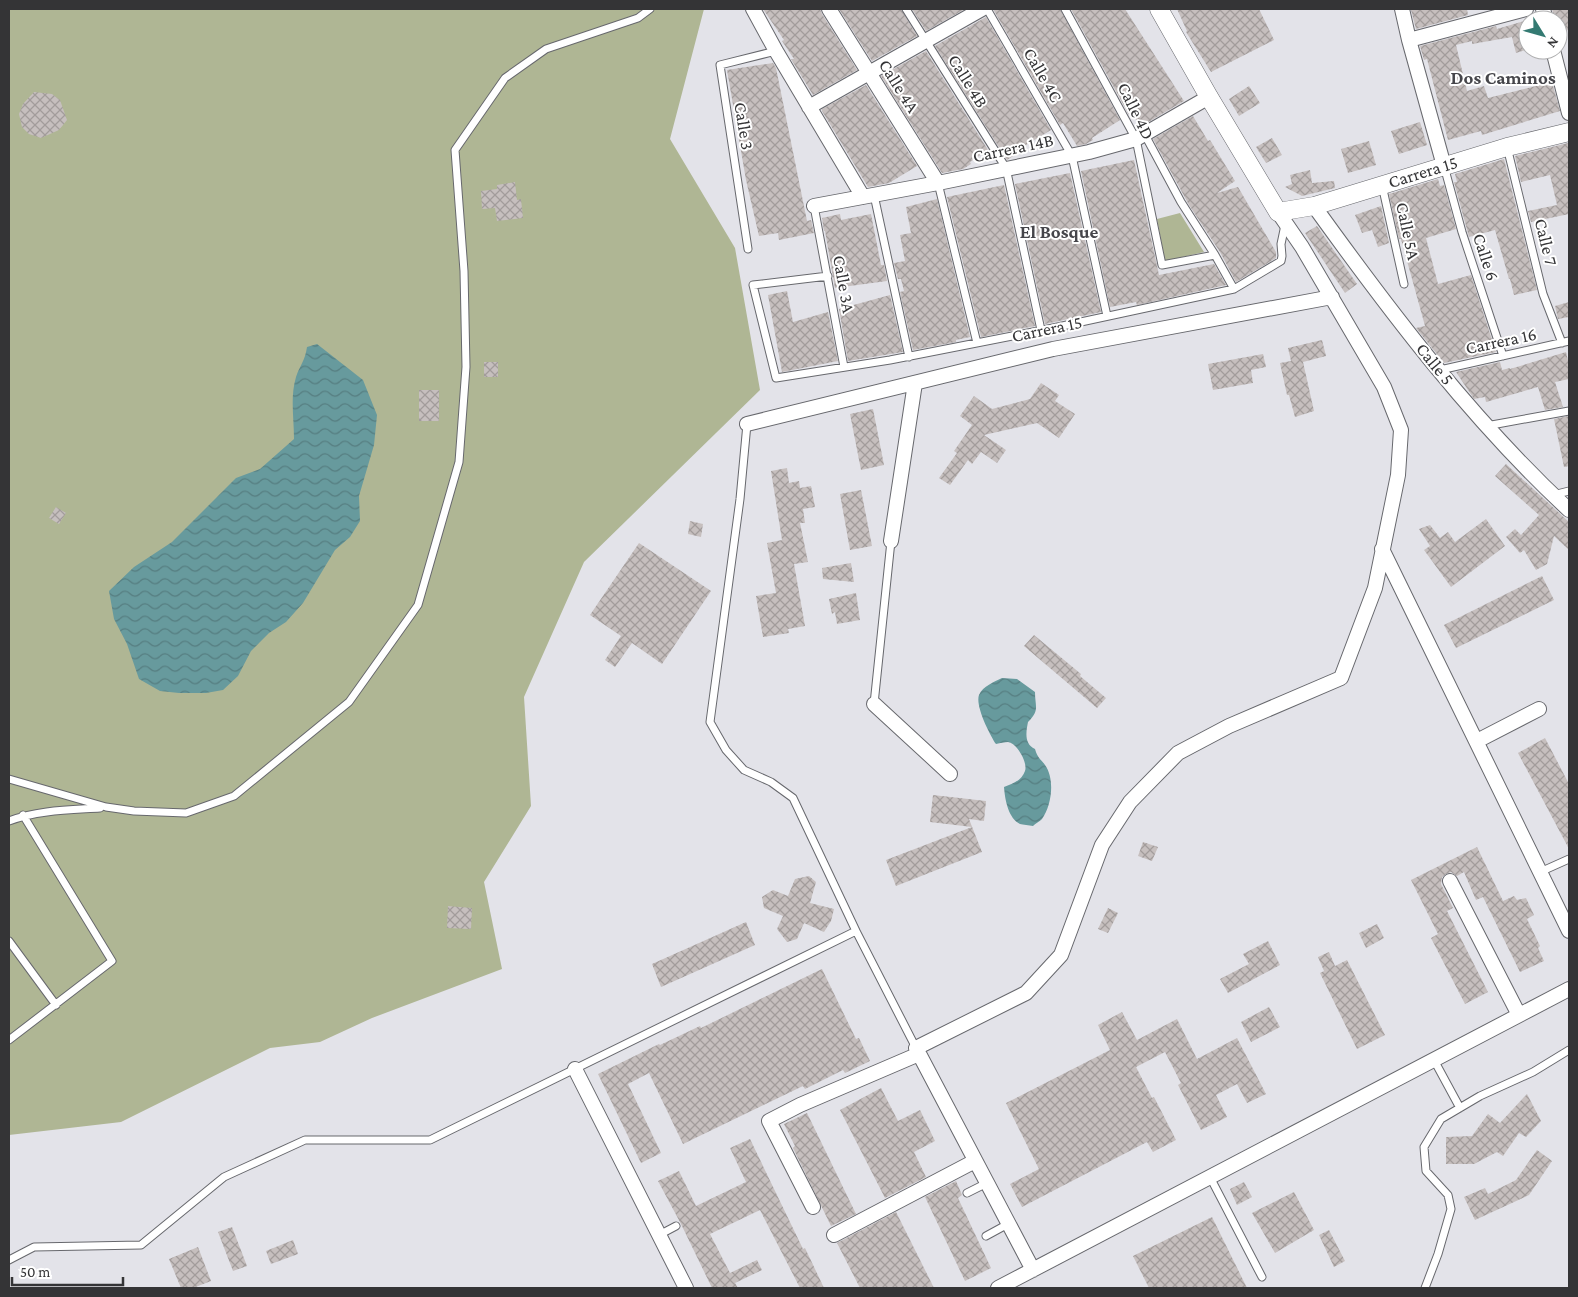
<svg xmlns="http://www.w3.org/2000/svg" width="1578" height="1297" font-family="'Crimson Pro',serif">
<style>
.green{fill:#afb694}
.water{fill:url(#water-waves)}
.building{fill:url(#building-cross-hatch)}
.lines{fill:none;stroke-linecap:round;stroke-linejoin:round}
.service-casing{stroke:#67686d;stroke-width:9}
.minor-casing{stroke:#67686d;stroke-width:16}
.tertiary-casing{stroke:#67686d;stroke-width:19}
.service{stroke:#fff;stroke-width:7}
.minor{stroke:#fff;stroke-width:14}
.tertiary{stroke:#fff;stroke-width:18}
.labels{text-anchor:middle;stroke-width:4;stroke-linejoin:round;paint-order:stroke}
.street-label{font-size:18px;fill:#343436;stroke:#fff}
.neighbourhood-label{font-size:19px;font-weight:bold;fill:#45454a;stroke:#fff}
</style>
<defs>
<pattern id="water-waves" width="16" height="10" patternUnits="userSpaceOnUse" patternTransform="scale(1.25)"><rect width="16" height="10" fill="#679a9d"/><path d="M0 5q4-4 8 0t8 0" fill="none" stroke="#567e81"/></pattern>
<pattern id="building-cross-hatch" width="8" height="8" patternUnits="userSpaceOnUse" patternTransform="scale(1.25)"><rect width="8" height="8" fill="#c6bfbe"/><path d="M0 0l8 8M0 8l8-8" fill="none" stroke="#a29c9b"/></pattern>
</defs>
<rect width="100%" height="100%" fill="#e3e3e9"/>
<!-- green -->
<path class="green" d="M9,9h695l-34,130 65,109 25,142 -176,172 -60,135 7,109 -47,76 18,87 -130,49 -52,24 -50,6 -149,74 -112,13z
M1180,213l24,39 -39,9 -8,-42z"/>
<!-- water -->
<path class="water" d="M317,344l46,36 14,35 -3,30 -15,51 1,25 -10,16 -15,13 -32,53 -17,19 -17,11 -18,18 -13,25 -15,14 -17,3h-27l-19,-2 -21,-12 -12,-35 -13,-25 -5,-28 25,-24 38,-25 64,-64 24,-9 34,-30c0,-21 -4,-42 2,-62 4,-12 9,-16 11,-30z
M1002,678l15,1 18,13c0,15 5,18 -7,30 -2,10 -4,22 7,27 3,10 5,9 10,16 10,14 7,40 -3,54 -2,2 -7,5 -9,7 -4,-1 -10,-1 -13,-2 -12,-6 -15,-25 -16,-37 9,-3 18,-7 21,-16 3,-8 -8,-28 -17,-29 -3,0 -8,1 -12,2 -6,-9 -21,-38 -17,-49 4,-9 15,-13 23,-17z"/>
<!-- building -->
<path class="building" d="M763,9h57l2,5 35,56 -44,25 -22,-36h3l-12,-18 2,-1z
M839,9h62l16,27 -45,25z
M912,9h53l-39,22z
M993,9h67l60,111 -28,18 1,2 -7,4 -9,2 -14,-23 -3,2z
M1071,9h54l59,92 -44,26 -8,-14 -3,2z
M1177,9h82l15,31 -63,32 -25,-40 1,-1z
M1414,9h53l1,6 -52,14 -5,-19z
M1552,9h17v21l-11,2v-12h-3z
M986,17l65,113 -30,18 1,2 -15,10 -72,-114z
M1528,20v29l-12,4 -4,-16 -40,7v-3l-16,4 11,46 17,-5 4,12 64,-16 8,29 -78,24 -1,-4 -33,9 -21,-81 -3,1 -4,-14 76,-20 1,3z
M926,51l62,99 -18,12 1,2 -8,5 -21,4 -61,-97z
M773,63l3,5 31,153 4,-1 3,13 -35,7 -1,-7 -19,3 -13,-56 -19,-110z
M866,85l51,81 -28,17 -21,4 -46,-76v-2z
M1249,86l11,17 -21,13 -10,-17z
M34,92l18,2 8,6 7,20 -8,10 -18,8 -12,-4 -7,-7 -3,-13 4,-10z
M1193,116l15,25 2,-1 25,41 -18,12 21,-6 38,65v6l-40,24 -16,-30 -31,-47 -36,-66z
M1420,122l7,23 -28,9 -8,-23z
M1272,138l10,17 -16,8 -10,-16z
M1369,141l7,24 -28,8 -7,-24z
M1568,143l1,71 -38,8 -3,-11 29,-6 -7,-30 -29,7 -6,-26z
M1504,159l33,131 -23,5 -4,-16h-1l-14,-49 -26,7 -15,-55h3l-2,-8z
M1134,160l25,115 55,-11 12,21 -89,20 -1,-3 -26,5 -29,-136z
M1310,170l2,13 22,-2 1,7 -33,8 -17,-9 7,-3 -2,-9z
M1070,173l31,139 -56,12 -30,-140z
M1438,179l2,7 4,-1 12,44 -30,9 12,46 33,-9 25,77 -52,11 -28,-35 9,-2 -24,-87h-2l-10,-45z
M515,182l2,18 4,-1 2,19 -26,3 -2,-13 -13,1 -1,-18 16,-2v-4z
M1004,185l31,141 -54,11 -34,-140z
M937,199l33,138 -14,3v2l-43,8 -13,-58 4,-1 -3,-12h-3l-4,-16 11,-2 -5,-26 11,-2 -5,-26z
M1381,206l8,37 -11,4 -6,-17 -10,3 -7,-18z
M840,214l1,6 30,-6 10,51h3l3,16 -52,7 -10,-57h-1l-2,-13z
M1317,226l40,58 -12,9 -40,-60z
M787,291l6,31 35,-10 10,49 -56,11 -14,-77z
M890,295l13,57 -55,9 -9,-52z
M1569,302v15l-11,2 -3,-13z
M1322,340l4,16 -23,6 11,49 -19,6 -6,-22h-2l-7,-32 11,-2 -3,-13z
M1566,352l3,13v14l-14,3 8,25 -18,3 -7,-23 -52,15 -1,-5 -11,2 -18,-27 44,-10 2,8 8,-2v1z
M1263,354l3,13 -15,3 2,13 -40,7 -5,-26z
M484,362h14v15h-14z
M1041,383l18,12 -4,6 20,13 -16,24 -22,-15 -53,12 22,15 -9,13 -16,-11 -9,12 -4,-4 -18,25 -11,-7 18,-25 -3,-2 18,-26 -12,-9 14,-20 18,13 38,-10z
M419,390h20v31h-20z
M873,409l11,56 -23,5 -11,-56z
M1569,416v50l-5,1 -10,-48z
M1506,464l63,58v28l-15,-14 -7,28 -11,6 -12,-20 -4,3 -14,-16 9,-8 6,6 18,-20 -44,-39z
M787,468l2,15 10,-2 1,7 11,-2 4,21 -12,2 2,14h-5l8,39 -14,2 11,62 -17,3 1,4 -26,4 -7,-41 20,-3 -9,-50 15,-3 -11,-69z
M861,490l11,56 -22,4 -10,-56z
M56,507l10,6 -7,11 -10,-6z
M1486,519l19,27 -54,41 -27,-37 6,-4 -11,-17 11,-4 10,13 8,-6 7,10z
M690,521l13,3 -2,13 -13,-3z
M639,543l72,48 -49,73 -30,-21 -17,24 -10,-7 16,-24 -31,-21z
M851,563l3,19 -31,-3 -1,-11z
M1542,576l12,24 -98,48 -12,-23z
M856,593l4,27 -23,4 -2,-12 -3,2 -3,-15z
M1034,635l47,39 -1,2 26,22 -9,10 -73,-62z
M1545,738l24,46v65l-51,-96z
M933,795l53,6 -2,20 -15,-2 13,33 -86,34 -10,-26 86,-33 -42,-5z
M1143,842l15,5 -6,14 -14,-5z
M1477,847l26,54 11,-5 3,4 9,-2 8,17 -7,4 13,27 -2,2 6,13 -24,11 -37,-75 -7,3 -12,-28 -7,4 -6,-4 -5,2 -4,3 -1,7 12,24 -6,3 41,81 -23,12 -34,-66 7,-4 -27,-54z
M809,876l7,6 -6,21 24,6 -3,12 -7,11 -20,-9 -7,16 -10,3 -10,-13 6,-13 -19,-8 -2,-11 11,-7 15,6 7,-17z
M448,906l24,2 -1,21 -24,-1z
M1108,908l10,5 -10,20 -10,-4z
M746,922l9,23 -94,42 -9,-23z
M1377,924l7,14 -18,10 -7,-15z
M1268,941l12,24 -52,28 -8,-14 29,-15 -6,-10z
M1329,952l6,14 12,-6 38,75 -28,14 -37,-76 4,-2 -6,-14z
M822,969l34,70 3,-1 11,23 -25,12 -2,-3 -38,19 -2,-3 -120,58 -34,-71 -21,11 33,69 -20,10 -43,-89 61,-30 1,1 40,-19 1,2z
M1269,1007l11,20 -29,15 -10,-20z
M1122,1012l15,28 40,-21 20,40 40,-21 29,56 -19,9 -10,-19 -21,11 11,22 -26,13 -23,-45 3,-2 -16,-31 -29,15 16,31 2,-1 22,43 -23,12 -6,-10 -125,65 -12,-23 29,-15 -33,-66 104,-53 -12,-25z
M881,1088l17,33 22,-11 15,31 -21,11 12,25 -41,21 -45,-88z
M1527,1094l14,27 -15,16 -7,-4 -16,23 -6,-4 -23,12h-28v-27l26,-1 16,-22 12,9z
M807,1113l49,101 -25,12 -38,-78 2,-2 -11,-22z
M750,1139l53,110 2,-1 19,40h-24l-40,-78 -50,24 20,39 27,-13 5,10 -27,13 3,5h-26l-31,-64 -23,-43 21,-10 17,35 50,-24 -16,-34z
M1537,1150l15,11 -23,34 -54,25 -11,-23 21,-9 3,6 28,-14z
M956,1181l6,14 -4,3 33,70 -26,13 -40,-84z
M1244,1182l8,15 -15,8 -7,-16z
M1294,1192l20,38 -39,23 -23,-40z
M896,1212l38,76h-74l-23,-45z
M1212,1217l35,71h-98l-16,-32z
M232,1227l15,39 -14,5 -15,-39z
M1329,1230l16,31 -11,6 -15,-32z
M293,1240l5,14 -27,10 -5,-13z
M198,1247l13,34 -18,7h-12l-12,-29z"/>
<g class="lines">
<!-- service casing -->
<g class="service-casing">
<path id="service" d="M906,9l100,159 35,162
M987,9l85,147 35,160
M1065,9l71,130 26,126 53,-10
M1145,135l36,67 34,53 19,34 47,-28 1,-5 -1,-12 4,-19
M1507,147l36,147 19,49
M1444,166l18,66 41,124
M938,183l39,160
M1382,185l22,99
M874,195l35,162
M814,206l30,161
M748,249l-28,-184 56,-14
M828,276l-75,9 23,93 114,-18 163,-32 181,-39
M1440,370l129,-29
M747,424l-7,75 -30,223 16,28 18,20 27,12 22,16 63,133 60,117
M1486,426l83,-15
M1553,495l16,-4
M874,704l17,-163
M9,779l97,28 28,4 52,2 48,-17 115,-94 69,-97 41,-143 7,-95 -2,-96 -9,-121 50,-72 41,-29 92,-31 12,-9
M9,821c29,-11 61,-11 91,-13
M1540,872l29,-13
M9,941l47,64
M9,1040l103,-79 -89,-146
M1434,1060l26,48
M1210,1177l52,100
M967,1193l20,-10
M659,1235l17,-9
M986,1236l22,-12
M9,1260l25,-13 107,-2 83,-68 81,-37h125l426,-209
M1425,1288l13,-34 13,-45 -3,-14 -22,-24 -2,-24 17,-28 39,-23 53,-24 36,-22"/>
</g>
<!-- minor casing -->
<g class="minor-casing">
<path id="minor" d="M753,9l23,42 87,146
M829,9l109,174
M1402,9l7,31 35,126
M1543,9l3,11
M1409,40l117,-31
M1553,50l16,63
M809,107l173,-98
M814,206l124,-23 151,-31 47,-13 73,-42
M1314,206c77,107 158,214 255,304
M747,424l306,-75 279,-52
M891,541l24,-158
M1382,549l187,382
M874,704l76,70
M1477,741l62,-32
M1450,881l69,134
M575,1069l111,219
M813,1207l-44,-86 31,-16 119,-51
M834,1235l141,-74
M1033,1270l-117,-222 110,-55 35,-38 41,-110 28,-43 48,-49 51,-27 112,-48 34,-90 23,-113 3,-45 -17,-43 -82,-140 -24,-35
M998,1288l571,-299"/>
</g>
<!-- tertiary casing -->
<g class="tertiary-casing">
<path id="tertiary" d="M1159,9l50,88 69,115 36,-6 193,-59 62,-15"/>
</g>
<!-- service -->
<use href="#service" class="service"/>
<!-- minor -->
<use href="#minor" class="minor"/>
<!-- tertiary -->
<use href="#tertiary" class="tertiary"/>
</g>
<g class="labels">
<!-- street labels -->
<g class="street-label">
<text transform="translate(1043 75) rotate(60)" y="6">Calle 4C</text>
<text transform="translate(968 81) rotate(58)" y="6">Calle 4B</text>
<text transform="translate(899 86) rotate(58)" y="6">Calle 4A</text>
<text transform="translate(1136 111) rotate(64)" y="6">Calle 4D</text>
<text transform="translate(744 126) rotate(81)" y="6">Calle 3</text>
<text transform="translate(1013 148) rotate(-12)" y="6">Carrera 14B</text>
<text transform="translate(1423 172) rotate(-17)" y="6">Carrera 15</text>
<text transform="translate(1408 231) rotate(78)" y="6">Calle 5A</text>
<text transform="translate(1546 242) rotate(76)" y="6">Calle 7</text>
<text transform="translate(1486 257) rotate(72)" y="6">Calle 6</text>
<text transform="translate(844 284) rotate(80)" y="6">Calle 3A</text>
<text transform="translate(1047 329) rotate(-12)" y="6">Carrera 15</text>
<text transform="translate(1501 341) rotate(-12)" y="6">Carrera 16</text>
<text transform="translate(1435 364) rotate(51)" y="6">Calle 5</text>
</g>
<!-- neighbourhood labels -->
<g class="neighbourhood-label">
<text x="1503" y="84">Dos Caminos</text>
<text x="1059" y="238">El Bosque</text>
</g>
</g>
<!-- border -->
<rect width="1578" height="1297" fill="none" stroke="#343436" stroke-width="20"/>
<!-- north arrow -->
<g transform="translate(1543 35) rotate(127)"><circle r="24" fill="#ffffff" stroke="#aeaeaf"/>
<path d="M0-4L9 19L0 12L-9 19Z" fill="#347a72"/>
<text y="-8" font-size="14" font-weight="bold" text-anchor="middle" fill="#343436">N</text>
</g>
<!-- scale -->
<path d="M12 1277v8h111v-8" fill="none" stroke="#343436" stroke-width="2.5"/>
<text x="20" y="1277" font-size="15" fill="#343436" stroke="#ffffff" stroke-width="4" paint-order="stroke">50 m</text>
</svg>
